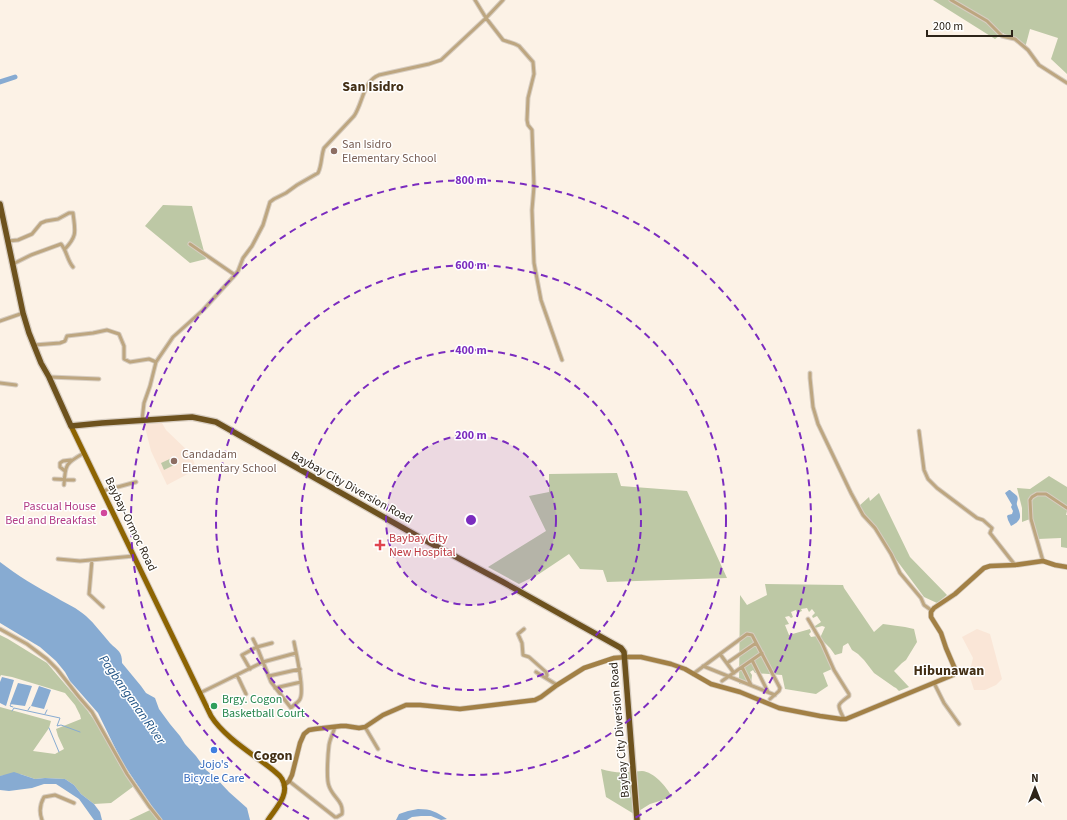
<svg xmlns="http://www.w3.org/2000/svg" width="1067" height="820" font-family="'Source Sans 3',sans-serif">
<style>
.education{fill:#fae6d7}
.green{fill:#bdc8a5}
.water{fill:#87abd2}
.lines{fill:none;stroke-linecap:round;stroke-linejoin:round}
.stream{stroke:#87abd2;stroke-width:1}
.river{stroke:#87abd2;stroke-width:5}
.street-casing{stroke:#d7cdc1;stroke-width:5}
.secondary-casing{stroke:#d7cdc1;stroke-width:6}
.primary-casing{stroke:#d7cdc1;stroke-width:7}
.highway-casing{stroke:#d7cdc1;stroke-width:8}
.street{stroke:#bda680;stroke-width:3}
.secondary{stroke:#a28045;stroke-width:4.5}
.primary{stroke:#8d6402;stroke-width:5}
.highway{stroke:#6d521e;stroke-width:5.5}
.ring{fill:none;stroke:#7b2cbf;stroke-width:2;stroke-dasharray:7 5}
.education-dot{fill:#8d6e63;stroke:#fff;stroke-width:1.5}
.hotel-dot{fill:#d1479c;stroke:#fff;stroke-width:1.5}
.health-dot{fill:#e0444e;stroke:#fff;stroke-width:1.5}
.leisure-dot{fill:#2e9e5b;stroke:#fff;stroke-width:1.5}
.shop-dot{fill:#3f7fe0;stroke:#fff;stroke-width:1.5}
.labels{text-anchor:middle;stroke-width:3;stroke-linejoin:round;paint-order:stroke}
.education-label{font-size:12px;fill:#785e54;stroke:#fff;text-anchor:start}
.street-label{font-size:12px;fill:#2d2419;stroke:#fff}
.hotel-label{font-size:12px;fill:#b23c85;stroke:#fff;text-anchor:end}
.health-label{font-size:12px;fill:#be3a42;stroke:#fff;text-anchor:start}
.leisure-label{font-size:12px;fill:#27864d;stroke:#fff;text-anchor:start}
.shop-label{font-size:12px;fill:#366cbe;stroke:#fff}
.water-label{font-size:13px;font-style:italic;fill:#1f5284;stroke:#fff}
.quarter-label{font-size:14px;font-weight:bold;fill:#422e14;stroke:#fff}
.centre{fill:#7b2cbf;stroke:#fff;stroke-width:2}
.ring-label{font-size:12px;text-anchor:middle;font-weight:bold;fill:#7b2cbf;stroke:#fff;stroke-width:3;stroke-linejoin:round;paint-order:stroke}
</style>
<rect width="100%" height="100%" fill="#fcf2e6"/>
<!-- education -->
<path class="education" d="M144,423h18l4,7 24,23 7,16 -30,16 -16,-34z
M977,629l13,5 12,45 -6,6 -11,5h-11l-5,-16 4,-16 -11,-21z"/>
<!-- green -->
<path class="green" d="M933,0h134v74l-16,-15 7,-21 -28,-9 -5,19 -22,-15 -8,6z
M163,205l29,1 14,53 -16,4 -45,-37z
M174,457l4,6 -14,7 -3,-7z
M617,473l4,13 66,5 40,87 -120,4 -4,-12 -23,-1 -11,-15 -30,20 -20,10 -31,-17 58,-36 -17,-35 20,-4v-18z
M1049,476l18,11v24l-1,4h1v33l-6,-1v-9l-23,1 -8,-20 -8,3v-14l-5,-20 13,1z
M879,493l31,64 37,38 -10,8 -13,-6 -61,-82 -4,-9 10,-9 1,4z
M765,584l78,1 1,3 30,44 9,-8 22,3 9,2 3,13 -11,18 -4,3 -8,8 15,16 -10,4 -3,-3 -2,-1 -20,-14 -10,-13 -6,-6 -6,-4 -4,-7 -5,3 -1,7 -7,2 -5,-7 -10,-10 5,-11 -3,-1 -7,2v-2l6,-4 -4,-6 -4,2 -1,-2 3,-3 -3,-4 -3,3 -2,-4 -6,1 1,2 -5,2 -1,-3 -5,2 2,5 -2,1 -2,-2 -4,1 4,7 -4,1 4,10 21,-6 1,3 -2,2 2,3 6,-1 15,33 -9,4 5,13 -12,8 -31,-5 -3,-14 -27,-2 -2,-3 -3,2 2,3 -1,10 -12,-1 1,-89 7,10 20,-10z
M0,635l8,4 39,24 40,47 12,17 21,39 14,20 -23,17 -17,1 -13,-10 -7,-9 -9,-6 -20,-1 -10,1 -15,-5 -20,2v-69l51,14 -2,7 -16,23 22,3 9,-5 -6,-13 -2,-7 25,-10 -1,-4 -5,-10 -10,-12 -53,-16 -11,-2 -1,2z
M601,769c10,3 18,4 28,3 4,0 9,-1 13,-1 12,1 24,15 30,26l-22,7 -16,10 -28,-17z
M150,810l8,10h-29z"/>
<!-- water -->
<path class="water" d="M1009,490h1c2,2 5,4 7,6 2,4 -1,6 0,9 4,11 6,15 -6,21l-3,-6 -1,-4 1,-1 4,-1 1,-3 -2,-4 1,-2 -7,-12z
M0,562c18,14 37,25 57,36 10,6 20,10 29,18 9,8 16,18 24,27 8,8 12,8 12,20l19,23 5,7 9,5 4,11 11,15 10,12 5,8 11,12 10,14 9,7 14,15 18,16 3,12h-88l-9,-12 -31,-46 -24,-49 -28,-32 -5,-9 -9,-11 -16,-14 -40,-24z
M2,677l12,3 -8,26 -6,-3v-21z
M18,683l14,3 -7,20 -15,-2z
M39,686l12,4 -7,19 -13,-3z
M14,772l21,7 10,-1 20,1 9,6 7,9 13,10 6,8 2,8h-8l-15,-21 -23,-15h-12l-12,4 -23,3 -9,-1v-14z
M418,809c14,0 18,3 29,10l-6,1 -10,-4h-10l-9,1 -5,3h-11l3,-6 9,-3z"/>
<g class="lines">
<!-- stream -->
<path class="stream" d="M11,704l-1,2 3,1
M28,710l2,-3
M12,711l2,-3 46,10 -3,8 4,-1 19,7
M45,714l2,-4
M49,728l10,24"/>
<!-- river -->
<path class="river" d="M0,82l15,-5"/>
<!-- street casing -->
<g class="street-casing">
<path id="street" d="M475,0l11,18 17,22 12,4 4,2 14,16 1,12 -6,24 -1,22 1,5 4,5 2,56 -2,24 2,53 7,37 21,60
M951,0l36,21 15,15 4,1 9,2 13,11 11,15 28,18
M8,241l10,-1 14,-6 9,-11 5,-2 12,-2 11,-6h4c2,18 5,22 -8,36
M190,244l45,31
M13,264l18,-9 30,-11c6,7 6,16 12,23
M0,321l23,-8
M34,345l26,-2 5,-2 2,-5 26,-3 14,-3 12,4 5,12v13l6,3 19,-3 7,3
M810,373v5l3,29 5,17 33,69 12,22 12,13 16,26 9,19 21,25 3,7 7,5
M49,377l50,2
M0,383l16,2
M142,420l2,-17 6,-17 6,-24 17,-25 30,-27 32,-35 3,-4 5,-13 9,-12 11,-21 7,-23 4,-3 12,-6 11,-8 21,-12c4,-8 3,-17 6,-25l30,-32c9,-13 9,-35 25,-41l50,-11 12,-4 45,-42 17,-18
M919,431l5,39 4,9 9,9 40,30 6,2 9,8 -2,5 25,32
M65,471l-5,-4v-4l3,-2 8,-1
M54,479l20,1
M64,485c1,-21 2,-22 20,-32
M103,491l33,-9
M58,559l22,2 54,-5
M92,560l-3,34 14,13
M1043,561l-12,-42 -1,-19 2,-3 5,-3h9l21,14
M808,619l14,24 12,27 15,24v2c-13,10 -12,8 -5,23
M0,629l27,15 20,15 10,10 22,28 13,15 35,62 22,32 11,14
M524,629l-6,5 4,9 1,12 6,2 17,15 1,3 -1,3
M253,639l4,8 14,35 20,26c2,-3 8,-6 9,-9 5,-9 -4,-46 -6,-57
M720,654l14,19
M752,660l16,32
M727,663l29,-20
M703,666l72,29
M742,667l9,18
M250,669l-8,-14 15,-8 15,-4
M536,672l21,13
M693,674l54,-40 5,1 28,53 -1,3 -9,8
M237,675l9,19
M269,676l31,-7
M722,681l40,-28
M934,683l10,20 15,21
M275,688l26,-6
M200,693l63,-31 33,-9
M365,727l13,22
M289,781l46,36h2l5,-3c2,-13 -9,-16 -13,-28 -3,-7 -1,-33 0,-41 1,-6 4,-12 6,-18
M42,820c-3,-8 -2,-16 2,-23l11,-2 19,8"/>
</g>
<!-- secondary casing -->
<g class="secondary-casing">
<path id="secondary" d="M284,785l5,-4 3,-6 8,-32 4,-9 5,-4 6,-1 26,-3h5l13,2 6,-1 18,-12 23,-10h14l40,4 75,-9 6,-3 16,-12 27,-17 30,-10 13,-1h14l30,7 14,5 26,15 29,8 39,16 41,8 21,3h5l107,-44 2,-3v-3l-9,-21 -5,-15 -10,-16v-5l3,-4 21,-14 29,-26 6,-2 25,-1 28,-4 12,4 12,2"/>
</g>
<!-- primary casing -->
<g class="primary-casing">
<path id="primary" d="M71,426l140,290c13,21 42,38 62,54 3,3 7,5 9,9 9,15 -7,30 -14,41"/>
</g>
<!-- highway casing -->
<g class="highway-casing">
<path id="highway" d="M0,204l23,109 6,20 12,30 8,14 22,49 31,-3 90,-6 24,5 203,115 84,45 118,66 3,4 13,168"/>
</g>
<!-- street -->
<use href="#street" class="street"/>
<!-- secondary -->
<use href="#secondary" class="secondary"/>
<!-- primary -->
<use href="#primary" class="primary"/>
<!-- highway -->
<use href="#highway" class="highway"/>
</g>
<!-- distance rings -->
<circle cx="471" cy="520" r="85" fill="#7b2cbf" fill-opacity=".12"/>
<g class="ring">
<circle cx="471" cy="520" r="85"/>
<circle cx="471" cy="520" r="170"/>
<circle cx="471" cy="520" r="255"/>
<path d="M309 819A340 340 0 1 1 633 819"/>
</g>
<!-- markers -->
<g class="education-dot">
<circle cx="334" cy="151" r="4"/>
<circle cx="174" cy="461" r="4"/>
</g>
<circle class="hotel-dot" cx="104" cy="513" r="4"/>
<path class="health-dot" d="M378 539h4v4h4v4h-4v4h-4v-4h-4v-4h4z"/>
<circle class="leisure-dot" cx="214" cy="706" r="4"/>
<circle class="shop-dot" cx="214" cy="750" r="4"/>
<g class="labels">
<!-- education labels -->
<g class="education-label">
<text x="342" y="148">San Isidro<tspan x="342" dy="14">Elementary School</tspan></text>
<text x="182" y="458">Candadam<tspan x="182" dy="14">Elementary School</tspan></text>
</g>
<!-- street labels -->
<g class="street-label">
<text transform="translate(352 487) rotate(29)" y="4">Baybay City Diversion Road</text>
<text transform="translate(131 524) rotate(64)" y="4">Baybay-Ormoc Road</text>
<text transform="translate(619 730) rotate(-95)" y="4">Baybay City Diversion Road</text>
</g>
<!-- hotel labels -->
<g class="hotel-label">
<text x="96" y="510">Pascual House<tspan x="96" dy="14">Bed and Breakfast</tspan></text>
</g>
<!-- health labels -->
<g class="health-label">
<text x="389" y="542">Baybay City<tspan x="389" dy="14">New Hospital</tspan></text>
</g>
<!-- leisure labels -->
<g class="leisure-label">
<text x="222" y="703">Brgy. Cogon<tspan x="222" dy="14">Basketball Court</tspan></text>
</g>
<!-- shop labels -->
<g class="shop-label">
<text x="214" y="768">Jojo's<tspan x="214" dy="14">Bicycle Care</tspan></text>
</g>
<!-- water labels -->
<g class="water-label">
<text transform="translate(133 699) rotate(55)" y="5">Pagbanganan River</text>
</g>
<!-- quarter labels -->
<g class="quarter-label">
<text x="373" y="91">San Isidro</text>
<text x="949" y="675">Hibunawan</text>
<text x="273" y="760">Cogon</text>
</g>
</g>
<circle cx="471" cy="520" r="6" class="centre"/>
<g class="ring-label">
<text x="471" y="184">800 m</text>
<text x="471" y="269">600 m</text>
<text x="471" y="354">400 m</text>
<text x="471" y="439">200 m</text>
</g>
<!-- north arrow -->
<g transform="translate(1035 788)" stroke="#ffffff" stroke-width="3" paint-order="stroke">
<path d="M0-3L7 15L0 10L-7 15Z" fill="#2d2419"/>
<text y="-6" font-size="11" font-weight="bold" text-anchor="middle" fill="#2d2419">N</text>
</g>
<!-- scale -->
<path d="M927 30v6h85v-6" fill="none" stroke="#2d2419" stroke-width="2"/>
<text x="933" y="30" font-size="12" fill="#2d2419" stroke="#ffffff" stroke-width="3" paint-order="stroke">200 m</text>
</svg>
